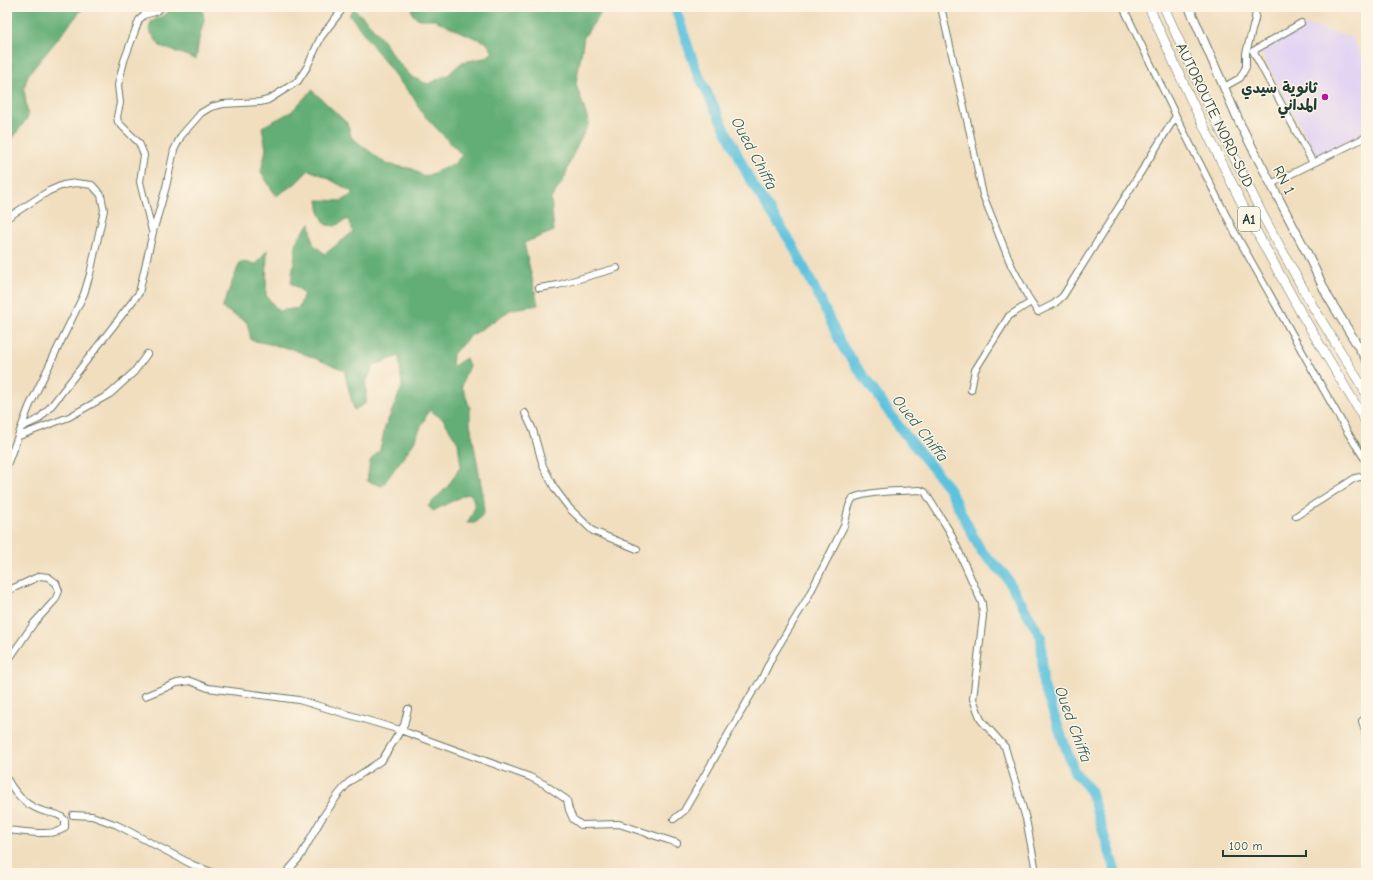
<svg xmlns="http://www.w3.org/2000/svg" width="1373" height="880" font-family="'Comic Neue','Playpen Sans Arabic',sans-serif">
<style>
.built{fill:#e2d4f3}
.forest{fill:#64ae76;stroke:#427655}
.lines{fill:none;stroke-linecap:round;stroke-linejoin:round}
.river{stroke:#5fc2dd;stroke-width:10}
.minor-casing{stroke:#687565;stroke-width:8}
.major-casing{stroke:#687565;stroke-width:10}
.highway-casing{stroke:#687565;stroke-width:10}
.minor{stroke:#fff;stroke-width:6}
.major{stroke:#fff;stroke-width:8}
.highway{stroke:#fff;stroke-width:9}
.poi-dot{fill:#b5179e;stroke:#fcf5e5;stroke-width:1.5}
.labels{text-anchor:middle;stroke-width:3;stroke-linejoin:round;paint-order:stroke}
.shield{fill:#fcf5e5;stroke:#617469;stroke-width:1}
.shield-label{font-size:14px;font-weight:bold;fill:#1f3d34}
.poi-label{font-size:15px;font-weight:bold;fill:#1f3d34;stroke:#fcf5e5;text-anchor:end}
.street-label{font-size:15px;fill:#1f3d34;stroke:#fcf5e5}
.water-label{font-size:16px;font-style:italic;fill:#2f5e5e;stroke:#fcf5e5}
</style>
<rect width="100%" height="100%" fill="#fcf5e5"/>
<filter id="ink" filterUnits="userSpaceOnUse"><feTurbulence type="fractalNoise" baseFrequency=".025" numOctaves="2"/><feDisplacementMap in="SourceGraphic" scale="8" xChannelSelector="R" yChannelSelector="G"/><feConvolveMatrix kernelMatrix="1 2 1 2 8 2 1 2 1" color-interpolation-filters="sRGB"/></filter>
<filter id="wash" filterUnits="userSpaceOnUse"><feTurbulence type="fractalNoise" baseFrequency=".012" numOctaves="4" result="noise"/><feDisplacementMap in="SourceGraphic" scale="16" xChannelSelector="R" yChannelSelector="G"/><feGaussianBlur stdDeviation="0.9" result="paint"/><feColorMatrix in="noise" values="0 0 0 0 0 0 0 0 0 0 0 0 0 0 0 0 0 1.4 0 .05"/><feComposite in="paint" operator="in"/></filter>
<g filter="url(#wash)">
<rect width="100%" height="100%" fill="#f1debf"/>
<!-- built -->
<path class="built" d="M1308,25l43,12 15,26v67l-49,26 -57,-105z"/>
<!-- forest -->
<path class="forest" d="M7,7h77l-56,68 -4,14 4,28 -21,29z
M170,7h32l2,13 -5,19 -3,20 -36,-13 -11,-16 2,-8 17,-9z
M411,7h194l-21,30 -8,47 13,39 -17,33 -8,23 -13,20 3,32 -30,12 14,62 -26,4 -43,28 -16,17 -1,13 14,-9 3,8 -4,9 -3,11 8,22v15l13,72 1,18 -9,10h-8c7,-12 10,-16 4,-29l-7,1 -31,16 -5,-5 20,-20 13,-20 -3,-23 -15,-24 -14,-9 -16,34 -31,42 -15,-5 3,-20 10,-11 5,-23 17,-40 -3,-31 -25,9 -8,17v21l-12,7 -10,-40 -52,-21 -41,-9 -4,-18 -25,-14 18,-46 17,2 10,-14 -1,45 12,16 21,-3 5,-15 -13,-10 6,-43 13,-17 3,21 12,10 28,-22 -5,-13 -13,7 -9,-1 -6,-11 -2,-14 24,1 12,-8 -30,-17 -15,-6 -14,14 -19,12 -15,-24 5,-23 -4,-22 29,-15 21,-22 36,34 3,13 35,27 27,5 11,8 30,-13 8,-9 -40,-42 -9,-16 -13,-15 -51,-68 5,-5 13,12 16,19 12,19 17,18 16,7 21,-10 13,-12 23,-4 8,-6 -7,-10 -23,-9 -30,-14h-14l-6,-4z"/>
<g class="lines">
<!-- river -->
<path class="river" d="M675,7l21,63 55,112 41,62 29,57 21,45 58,82 48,59 33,64 24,24 36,62 2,47 31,87 16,19 26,83"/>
</g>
</g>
<g filter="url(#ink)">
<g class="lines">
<!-- minor casing -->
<g class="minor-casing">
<path id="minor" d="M941,7l29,126 13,62 28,70 17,32 10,15 16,-8 9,-8 113,-180
M1123,7l53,109 57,113 115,204 18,28
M1301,23l-48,28 60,112
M1224,87l16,-9 6,-11v-14l9,-34 1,-12
M1271,184l95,-47
M7,218l42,-27 14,-6 13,-2 16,2 9,10 3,15 -14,64 -6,20 -55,113 -22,58
M152,231l-12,-49 4,-27 -5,-12 -21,-21 -1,-5 3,-14 -2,-18 6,-24 15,-41 5,-5 11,-3 7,-5
M539,288l19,-3 59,-17
M971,390l4,-20 34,-54 22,-14
M525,413l8,17 10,36 12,23 15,20 23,22 44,18
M22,427l17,-8 13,-14 87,-112 14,-61 13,-45 8,-37 7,-14 20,-23 10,-6 12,-3 37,-2 8,-2 30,-19 9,-14 14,-30 23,-30
M19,436l50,-19 41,-23 24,-22 13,-18
M1296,516l59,-38 11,-2
M7,591l33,-15 8,1 8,6 3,8 -4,9 -21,23 -27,39
M145,696l32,-13 13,-2 18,7 91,12 101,30 130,47 14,7 23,16 2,10 4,9 8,6 38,-1 58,19
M1366,718l-4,3 4,14
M7,779c8,14 17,25 33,31 10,4 18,2 25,10v7c-9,11 -44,4 -58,3
M73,815l19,1 25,9 76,40 21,8
M674,819l10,-8 68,-118 9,-13 12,-25 34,-56 37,-73c3,-9 3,-20 9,-28 17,-7 47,-7 67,-8l5,2 3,5 22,35 32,71 1,13 -10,83 8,21 24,27 21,72 9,47 -4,7
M286,873l14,-16 22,-39 16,-23 11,-13 33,-22 22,-35 4,-16"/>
</g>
<!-- major casing -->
<g class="major-casing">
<path id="major" d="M1189,7l52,119 66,127 21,44 38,62"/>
</g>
<!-- highway casing -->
<g class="highway-casing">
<path id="highway" d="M1149,7l42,93 59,120 51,93 65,109
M1164,7l38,85 61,124 49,89 54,88"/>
</g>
<!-- minor -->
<use href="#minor" class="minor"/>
<!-- major -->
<use href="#major" class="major"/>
<!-- highway -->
<use href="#highway" class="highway"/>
</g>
</g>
<!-- markers -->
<circle class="poi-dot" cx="1325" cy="97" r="4"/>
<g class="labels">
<!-- shield labels -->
<rect class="shield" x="1238" y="207" width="22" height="24" rx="3"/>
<g class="shield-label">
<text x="1249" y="224">A1</text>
</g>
<!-- poi labels -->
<g class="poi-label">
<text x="1317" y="93">ثانوية سيدي<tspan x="1317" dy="17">المداني</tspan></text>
</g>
<!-- street labels -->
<g class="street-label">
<text transform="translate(1215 115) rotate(64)" y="5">AUTOROUTE NORD-SUD</text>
<text transform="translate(1284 180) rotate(63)" y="5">RN 1</text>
</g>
<!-- water labels -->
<g class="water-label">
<text transform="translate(755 153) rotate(62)" y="6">Oued Chiffa</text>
<text transform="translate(921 428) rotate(52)" y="6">Oued Chiffa</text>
<text transform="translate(1074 724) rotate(70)" y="6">Oued Chiffa</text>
</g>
</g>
<!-- margin -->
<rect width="1373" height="880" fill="none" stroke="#fcf5e5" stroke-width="24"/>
<!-- scale -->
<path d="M1223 850v6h83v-6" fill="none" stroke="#1f3d34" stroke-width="2"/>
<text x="1229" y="850" font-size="12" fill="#1f3d34" stroke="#fcf5e5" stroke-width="3" paint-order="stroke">100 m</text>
</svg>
